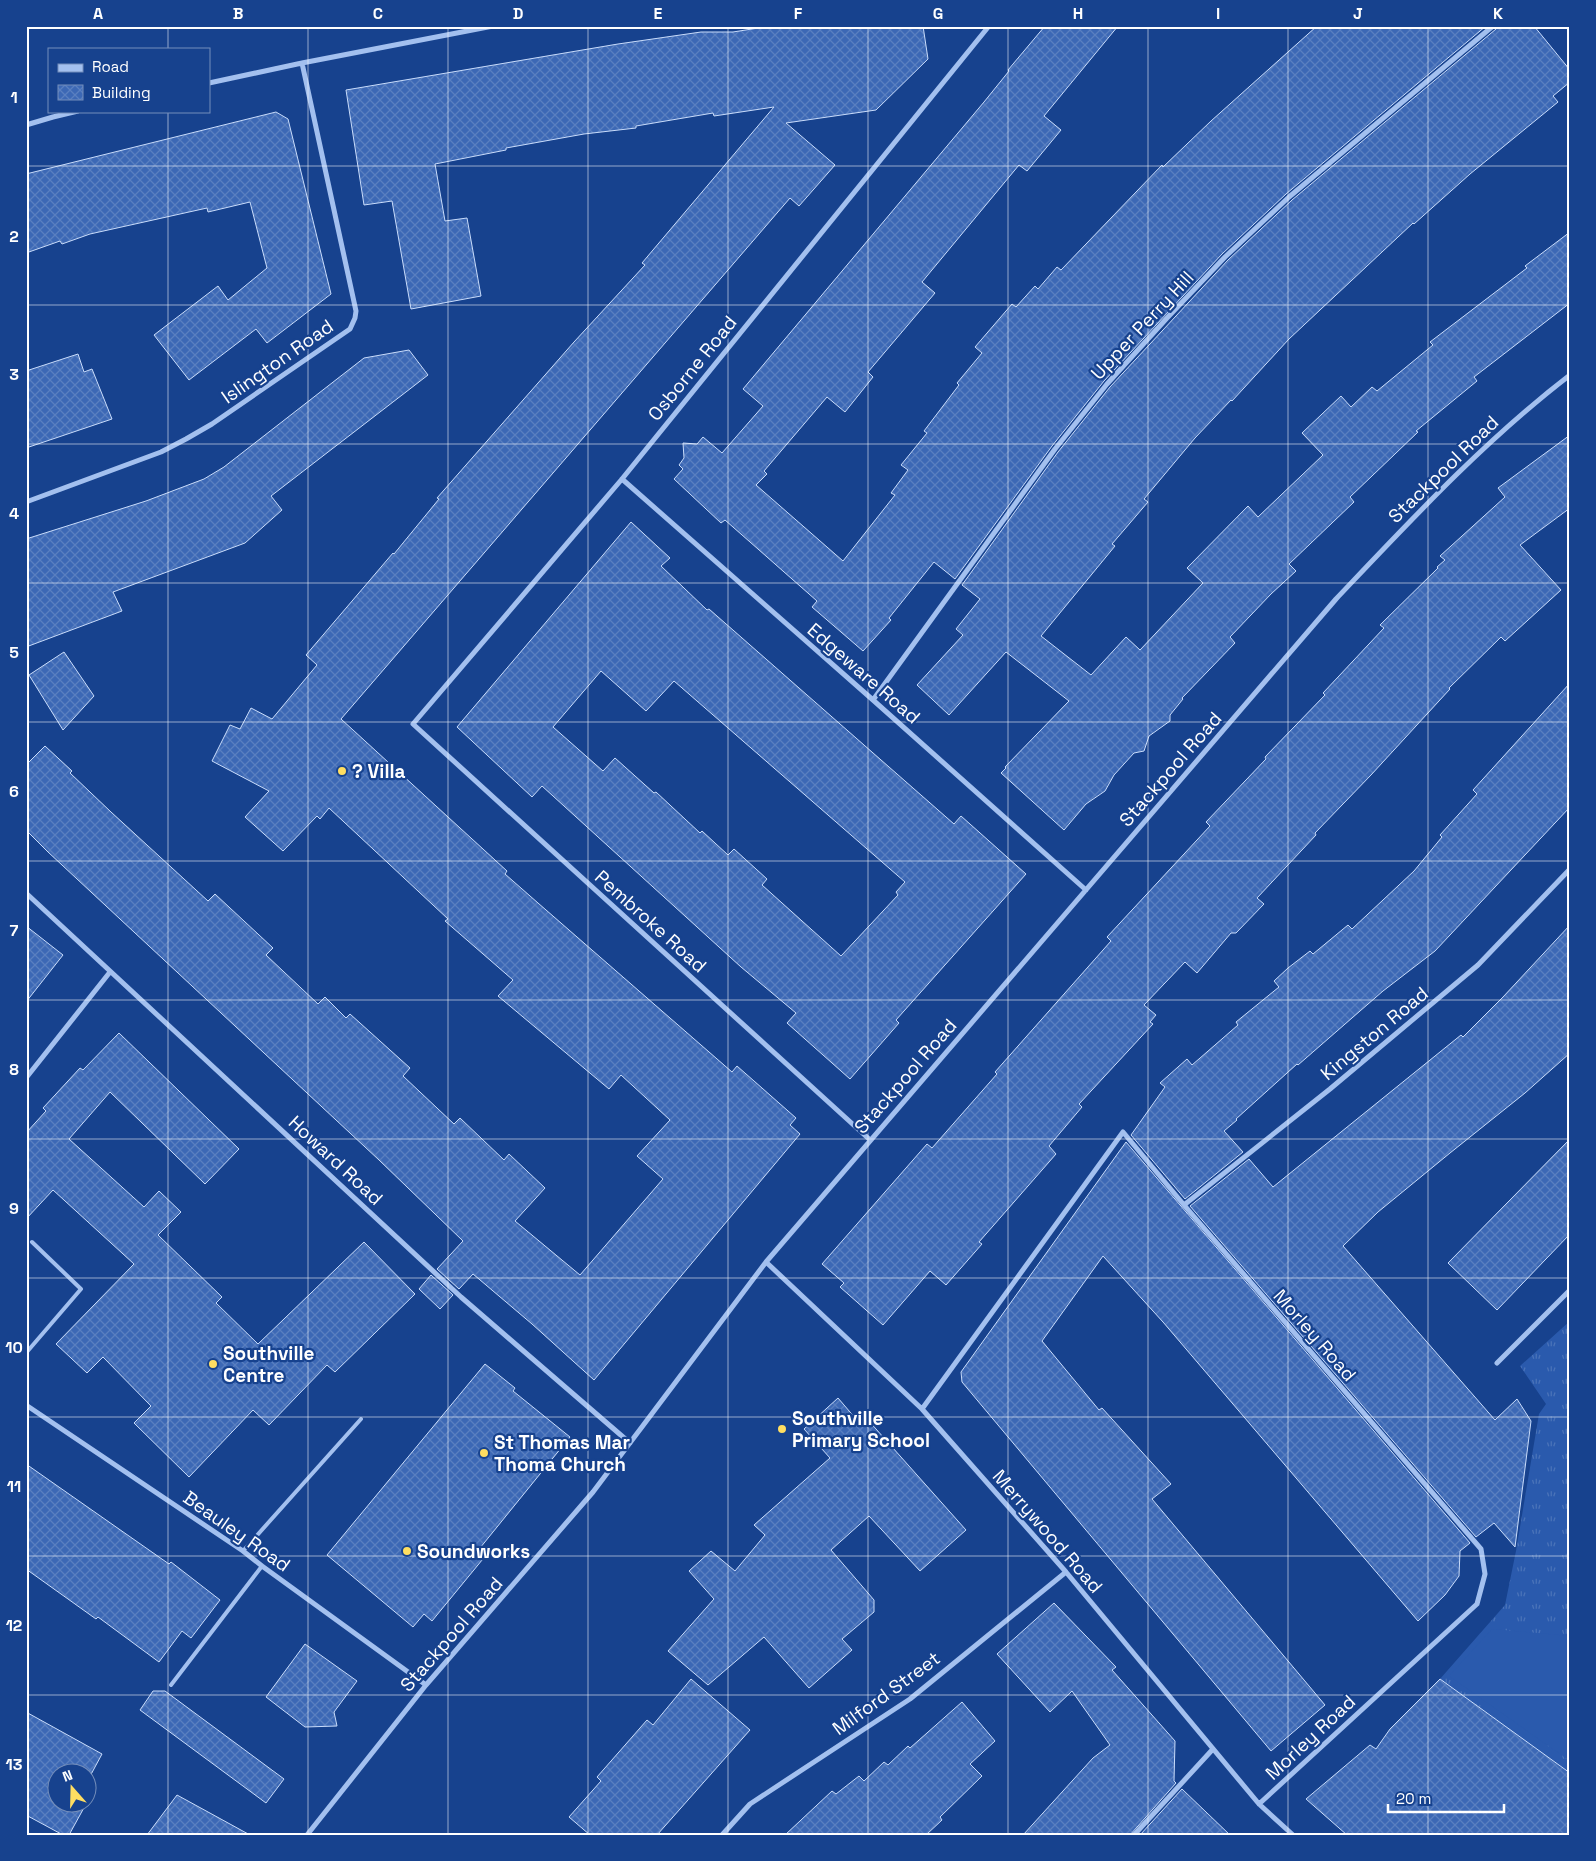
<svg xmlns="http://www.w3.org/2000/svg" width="1596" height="1861" font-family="'Space Grotesk',sans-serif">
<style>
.grass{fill:url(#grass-tufts)}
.garden{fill:#2a5aad}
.building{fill:url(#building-cross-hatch);stroke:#c9dcfb;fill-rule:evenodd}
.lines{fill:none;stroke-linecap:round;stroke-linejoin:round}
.service{stroke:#a3c0ef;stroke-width:4}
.minor{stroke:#a3c0ef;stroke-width:5}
.grid{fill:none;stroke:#fff;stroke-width:1;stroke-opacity:0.55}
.poi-dot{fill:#ffde61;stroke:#17428e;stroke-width:2}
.labels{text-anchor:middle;stroke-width:4.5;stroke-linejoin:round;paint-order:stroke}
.street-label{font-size:19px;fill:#fff;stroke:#17428e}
.poi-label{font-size:19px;font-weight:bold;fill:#fff;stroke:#17428e;text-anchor:start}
.neatline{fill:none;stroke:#fff;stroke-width:2}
.grid-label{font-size:16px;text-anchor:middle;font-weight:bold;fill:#fff}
</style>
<defs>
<pattern id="grass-tufts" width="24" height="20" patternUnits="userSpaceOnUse" patternTransform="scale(1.25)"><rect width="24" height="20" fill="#2a5aad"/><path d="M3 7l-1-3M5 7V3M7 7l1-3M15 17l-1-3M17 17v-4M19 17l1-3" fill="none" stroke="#4a73b9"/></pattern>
<pattern id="building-cross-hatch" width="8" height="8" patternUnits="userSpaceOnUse" patternTransform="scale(1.25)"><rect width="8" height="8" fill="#3c68b5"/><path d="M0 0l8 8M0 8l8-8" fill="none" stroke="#597fc0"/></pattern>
</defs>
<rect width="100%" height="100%" fill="#17428e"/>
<!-- grass -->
<path class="grass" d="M1570,1321v452l-130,-94 65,-74 11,-54 23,-137 7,-10 -26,-38z"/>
<!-- garden -->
<path class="garden" d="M1492,1629l78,7v125l-121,-85z"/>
<!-- building -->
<path class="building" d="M771,26h152l5,33 -52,51 -90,13 49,42 -36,41 -9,-8 -449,521 166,152 -2,3 33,29 194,169 5,-6 59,52 -6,7 10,9 -206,246 -62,-56 -59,-50 -14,15 -22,-20 26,-28 -84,-81 -331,-308 -22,-22v-65l19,-19 27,25 -2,2 41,39 97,89 7,-7 58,54 -7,7 52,49 7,-7 21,21 4,-4 60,54 -7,8 51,48 6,-6 44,42 5,-6 36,34 -30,33 65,54 83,-96 -26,-23 33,-36 -49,-45 -12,14 -111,-93 15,-16 -68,-59 3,-2 -119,-111 -9,11 -3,-3 -34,35 -38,-34 24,-26 -57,-30 18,-36 10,4 11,-21 21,11 45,-54 -11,-10 87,-102 1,1 45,-55 -2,-1 137,-156 71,-77 -3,-2 132,-156 -60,9 -1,-3 -77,13v2l-52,6 -78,14v2l-71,14 10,57 22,-3 14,78 -70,13 -19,-108 -28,4 -18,-115 272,-46 83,-12h32z
M1045,26h73l-74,90 17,14 -34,41 -8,-6 -97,117 13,11 -67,79 5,5 -28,35 -18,-15 -63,74 3,3 -11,11 87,76 52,-66 -4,-2 17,-23 -7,-5 26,-32 -3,-2 35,-46 -2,-2 25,-30 -7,-6 37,-43 4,3 19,-21 3,3 19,-22 4,3 101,-105 1,2 48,-46 106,-95h169l-200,168 -64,60 -118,127 -52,65 -97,133 -21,-17 -45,56 2,2 -28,31 -51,-44 5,-6 -92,-81 -4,3 -47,-44 9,-10 -4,-4 5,-7 -1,-15 14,1 6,-7 19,16 41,-47 -20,-17 241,-287 25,-31 -1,-1z
M1497,26h37l36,44v12l-17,14 5,6 -88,72 -56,50 -1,-1 -124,116 -57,62 -1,-1 -36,38 -51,61 4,3 -36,42 3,2 -74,90 50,39 35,-38 14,13 63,-67 -16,-15 61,-62 10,11 65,-62 -21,-22 39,-37 10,11 21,-20 5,4 56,-46 -3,-3 97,-74 -2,-2 45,-34v71l-96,74 3,4 -61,50 2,1 -68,65 4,5 -65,62 7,7 -25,23 -41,43 5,6 -53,55 1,1 -13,16v6l-21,15 -5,15 -10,2 -20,22 -9,16 -19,13 -22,26 -63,-57 5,-5 -1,-1 64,-66 -63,-49 -57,63 -32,-30 46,-50 -7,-6 24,-30 -18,-14 96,-133 52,-65 118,-127 64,-60 204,-171z
M276,112l12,7 43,175 -64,49 -11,-14 -67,51 -35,-45 64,-49 10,14 39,-32 -17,-66 -42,10 -1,-4 -117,26 -28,10 -2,-3 -34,12v-79z
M409,350l19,25 -157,121 11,14 -37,33 -132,49 9,19 -96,36v-108l120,-38 58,-22 20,-12 140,-109z
M78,354l6,18 8,-3 20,50 -86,29v-77z
M1570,435v73l-50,37 41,45 -56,51 -4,-4 -52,51 1,1 -79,86 -56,58 1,2 -59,63 7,6 -28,29h-5l-34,40 -12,-11 -41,43 12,10 -6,7 3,2 -74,80 3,3 -33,39 7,8 -77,88 3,2 -36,41 -16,-14 -47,54 -43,-38 4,-4 -22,-19 105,-120 5,4 65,-74 -2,-2 116,-131 -4,-4 103,-111 -4,-4 60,-63 -1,-2 60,-62 -2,-2 61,-65 -4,-3 58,-57 -1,-1 8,-7 -5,-4 65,-59 -7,-9z
M631,522l39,36 -9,8 46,44 2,-1 245,215 7,-8 65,58 -130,146 3,3 -49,56 -63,-56 9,-10 -55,-46 -199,-181 -10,11 -75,-70zM601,671l45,40 28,-30 231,201 -9,10 2,3 -57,61 -79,-71 5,-6 -33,-30 -6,6 -26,-24 -2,2 -44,-41 -2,1 -39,-35 -12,13 -50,-44z
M64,652l30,44 -31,34 -34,-55z
M1570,683v124l-135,144 -52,40 -85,74 -1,-1 -61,55 1,1 -13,11 19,21 -58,47 -54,-64 34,-48 -5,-4 27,-24 5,6 46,-40 -2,-3 43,-35 -5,-6 14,-13 22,-17 3,3 35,-29 4,4 62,-58 28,-34 -2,-2 37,-41 -4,-4z
M1570,925v128l-45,40 -75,60 -72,59 -35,34 152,174 22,-21 14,22 -16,126 -21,-24 -18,14 -286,-331 59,-47 24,28 188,-152 2,2 40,-40z
M26,926l37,29 -37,47z
M119,1033l120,116 -34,35 -95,-92 -41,47 75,68 15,-16 22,21 -23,23 64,62 -6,6 42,41 106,-102 51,52 -80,78 -8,-7 -58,60 -16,-15 -64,67 -55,-54 17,-17 -48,-49 -16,16 -31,-29 78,-80 -81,-74 -27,29v-86l20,-22 -3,-3 37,-40 3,2z
M1570,1139v95l-73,76 -49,-47z
M1126,1142l344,401 -10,8 -1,25 -14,19 -27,26 -255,-299 -60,-66 -61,85 57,69 3,-2 69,76 -19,15 173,206 -54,46 -309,-369 -1,-10z
M431,1275l22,20 -13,14 -21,-20z
M485,1364l30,24 -2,3 57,46 -90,111 7,6 -55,67 -8,-7 -11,13 -86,-72z
M838,1398l24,28 6,-6 98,110 -46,41 -51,-55 -38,34 43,50v12l-32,27 10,11 -43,38 -45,-51 -56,48 -40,-34 46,-52 -25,-28 22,-20 24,20 30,-36 -11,-10 76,-67 -26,-29z
M26,1464l143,100 2,-2 49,38 -29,38 -9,-7 -23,31 -61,-45 -2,2 -70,-50z
M1054,1603l62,64 -4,3 63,71 -1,40 2,2 -46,52h-107l70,-77 17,-13 -38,-54 -22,21 -53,-58z
M305,1644l52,37 -23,31 3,14 -32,1 -39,-30z
M691,1679l59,51 -93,105h-67l-21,-18 32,-36 -4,-4 50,-57 6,5z
M1440,1679l130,94v62h-223l-41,-36 64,-54 6,4 14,-20z
M153,1691h12l119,88 -18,24 -126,-93z
M962,1702l33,39 -25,23 12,12 -42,41 2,3 -16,15h-141l47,-44 4,3 23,-18 5,5 20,-19 4,3 20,-19 2,2z
M26,1712l76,42 -14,26v-6h-30v30h28l-17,31h-6l-37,-20z
M1182,1789l48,46h-90z
M177,1795l73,40h-103z"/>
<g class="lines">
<!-- service -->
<path class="service" d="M26,714h1
M26,1353l55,-64 -49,-47
M243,1551l118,-132
M171,1685l91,-119"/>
<!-- minor -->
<path class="minor" d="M209,83l93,-20 191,-37
M26,125l27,-8 25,-6
M622,479l251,221 213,190
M26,502l135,-50 25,-13 26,-15 138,-95 5,-11 1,-7 -54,-248
M873,700l182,-251 52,-65 60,-66 58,-61 64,-60 204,-171
M26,893l435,404 169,146
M26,1078l84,-106
M869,1139l-456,-415 209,-245 367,-453
M1184,1205l146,-116 148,-124 92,-96
M766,1262l156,147 144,163 193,232 34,31
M1497,1363l73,-73
M26,1405l217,146 19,15 164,119
M922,1409l201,-277 61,73 297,344 4,25 -8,30 -218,200
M307,1835l119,-150 167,-193 173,-230 570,-663c74,-78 148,-158 234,-224
M722,1835l28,-31 160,-105 156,-127
M1134,1835l79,-86"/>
</g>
<!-- grid -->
<path class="grid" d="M168,26v23M308,26v1809M448,26v1809M588,26v1809M728,26v1809M868,26v1809M1008,26v1809M1148,26v1809M1288,26v1809M1428,26v1809M168,111v1724M26,166h1544M26,305h1544M26,444h1544M26,583h1544M26,722h1544M26,861h1544M26,1000h1544M26,1139h1544M26,1278h1544M26,1417h1544M26,1556h1544M26,1695h1544"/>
<!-- markers -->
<g class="poi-dot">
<circle cx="342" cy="771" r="5"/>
<circle cx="213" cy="1364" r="5"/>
<circle cx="782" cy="1429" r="5"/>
<circle cx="484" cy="1453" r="5"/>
<circle cx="407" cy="1551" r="5"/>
</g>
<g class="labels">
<!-- street labels -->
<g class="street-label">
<text transform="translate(1142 325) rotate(-47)" y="7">Upper Perry Hill</text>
<text transform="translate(277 361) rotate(-35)" y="7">Islington Road</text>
<text transform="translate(692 368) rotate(-51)" y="7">Osborne Road</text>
<text transform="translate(1443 469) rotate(-44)" y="7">Stackpool Road</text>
<text transform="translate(864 673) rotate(41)" y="7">Edgeware Road</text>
<text transform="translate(1170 769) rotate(-49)" y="7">Stackpool Road</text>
<text transform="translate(651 921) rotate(42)" y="7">Pembroke Road</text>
<text transform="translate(1374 1033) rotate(-40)" y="7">Kingston Road</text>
<text transform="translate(905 1076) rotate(-49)" y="7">Stackpool Road</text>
<text transform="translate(336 1160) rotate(43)" y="7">Howard Road</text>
<text transform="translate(1315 1335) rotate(49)" y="7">Morley Road</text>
<text transform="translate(237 1531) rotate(35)" y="7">Beauley Road</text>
<text transform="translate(1048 1531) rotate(49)" y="7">Merrywood Road</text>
<text transform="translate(451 1634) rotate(-49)" y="7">Stackpool Road</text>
<text transform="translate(886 1693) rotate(-36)" y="7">Milford Street</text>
<text transform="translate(1310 1737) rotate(-43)" y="7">Morley Road</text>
</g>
<!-- poi labels -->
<g class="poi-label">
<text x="352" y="778">? Villa</text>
<text x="223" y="1360">Southville<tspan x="223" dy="22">Centre</tspan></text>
<text x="792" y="1425">Southville<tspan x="792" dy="22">Primary School</tspan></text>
<text x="494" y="1449">St Thomas Mar<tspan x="494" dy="22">Thoma Church</tspan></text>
<text x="417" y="1558">Soundworks</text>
</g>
</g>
<!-- border -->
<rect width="1596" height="1861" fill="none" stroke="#17428e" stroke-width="55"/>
<!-- legend -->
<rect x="48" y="48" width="162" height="65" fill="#17428e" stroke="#748ebb"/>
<rect x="58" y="64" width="25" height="8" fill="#a3c0ef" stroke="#748ebb"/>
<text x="92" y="72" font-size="15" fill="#ffffff">Road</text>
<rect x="58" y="85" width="25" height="15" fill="url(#building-cross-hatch)" stroke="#748ebb"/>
<text x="92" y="98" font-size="15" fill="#ffffff">Building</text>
<!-- north arrow -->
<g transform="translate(72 1788) rotate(340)"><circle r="24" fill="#17428e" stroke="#748ebb"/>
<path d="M0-4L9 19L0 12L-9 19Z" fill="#ffde61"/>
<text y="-8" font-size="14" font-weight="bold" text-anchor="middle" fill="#ffffff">N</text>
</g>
<!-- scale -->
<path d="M1388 1804v8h116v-8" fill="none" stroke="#ffffff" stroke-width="2.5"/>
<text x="1396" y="1804" font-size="15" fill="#ffffff" stroke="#17428e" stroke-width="4" paint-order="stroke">20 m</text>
<rect x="28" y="28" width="1540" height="1806" class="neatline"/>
<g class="grid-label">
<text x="98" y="19">A</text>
<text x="238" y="19">B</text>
<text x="378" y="19">C</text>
<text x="518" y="19">D</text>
<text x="658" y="19">E</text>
<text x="798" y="19">F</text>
<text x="938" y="19">G</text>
<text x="1078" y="19">H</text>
<text x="1218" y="19">I</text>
<text x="1358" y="19">J</text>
<text x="1498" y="19">K</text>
<text x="14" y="103">1</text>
<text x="14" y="242">2</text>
<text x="14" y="380">3</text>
<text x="14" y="519">4</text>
<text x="14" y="658">5</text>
<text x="14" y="797">6</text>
<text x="14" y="936">7</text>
<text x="14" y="1075">8</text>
<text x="14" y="1214">9</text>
<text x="14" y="1353">10</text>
<text x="14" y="1492">11</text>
<text x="14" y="1631">12</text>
<text x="14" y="1770">13</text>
</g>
</svg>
